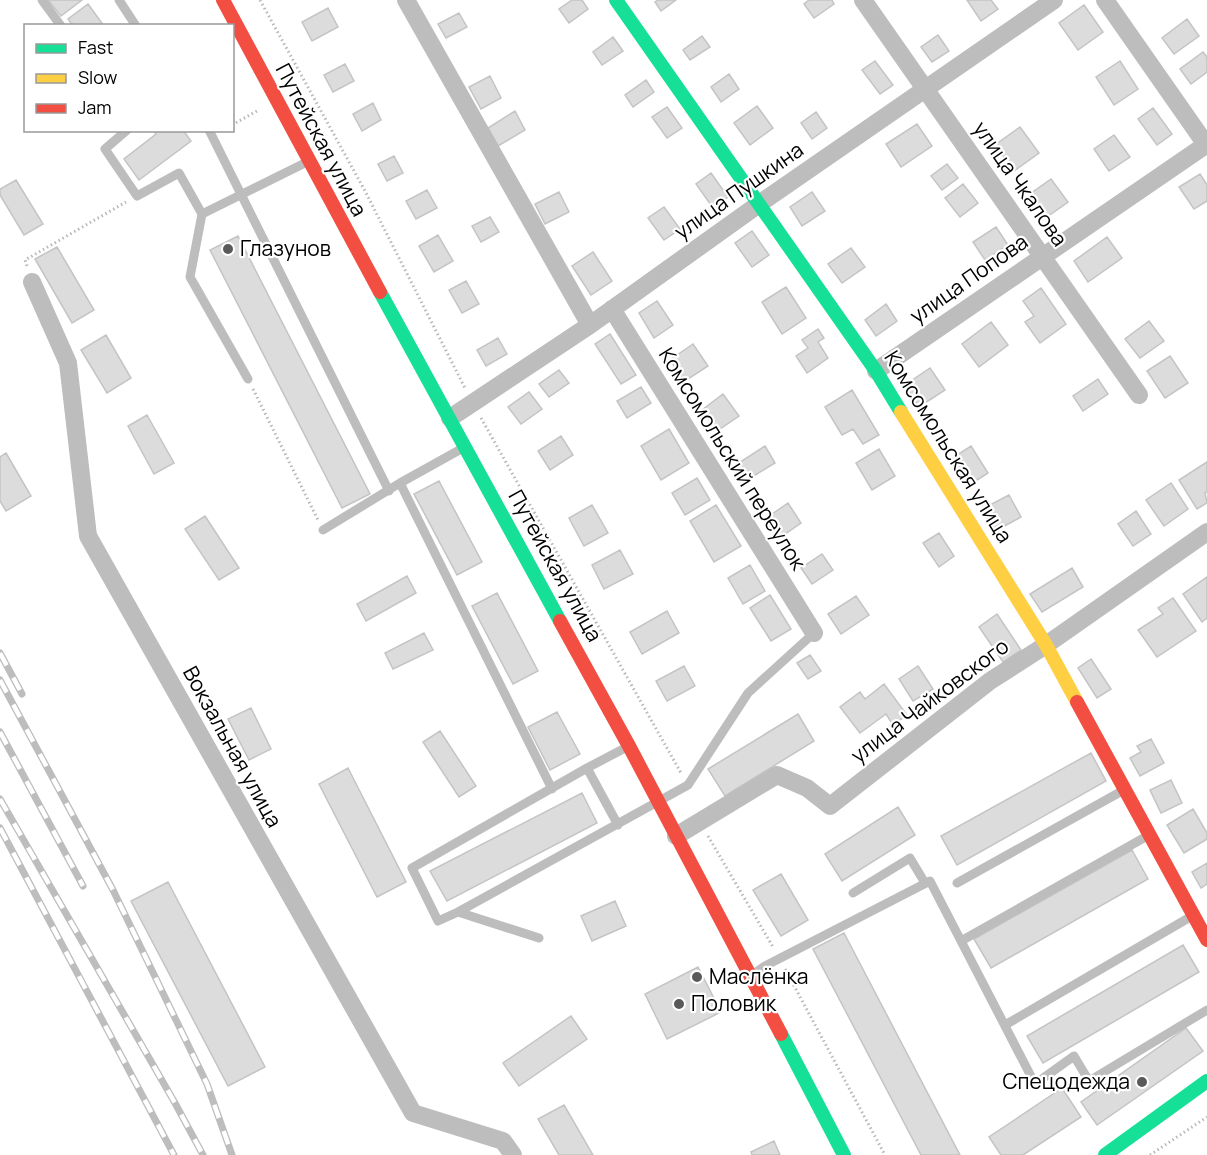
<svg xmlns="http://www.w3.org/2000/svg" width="1207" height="1155" font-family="Manrope,sans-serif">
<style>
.building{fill:#dcdcdc;stroke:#c4c4c4;stroke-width:1.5}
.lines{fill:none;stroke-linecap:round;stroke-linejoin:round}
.path{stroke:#b8b8b8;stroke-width:3;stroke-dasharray:1.5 3;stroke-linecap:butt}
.lane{stroke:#bdbdbd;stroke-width:9}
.street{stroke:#bdbdbd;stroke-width:18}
.fast{stroke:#16e098;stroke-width:14}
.slow{stroke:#ffcf43;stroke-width:14}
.jam{stroke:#f24e42;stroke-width:14}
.rail-casing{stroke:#bdbdbd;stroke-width:7}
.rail{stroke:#fff;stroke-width:4.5;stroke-dasharray:14;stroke-linecap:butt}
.poi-dot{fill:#595959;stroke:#fff;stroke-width:2}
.labels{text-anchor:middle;stroke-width:4.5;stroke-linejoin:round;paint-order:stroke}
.street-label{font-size:21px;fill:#000;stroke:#fff}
.poi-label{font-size:21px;fill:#000;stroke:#fff;text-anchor:start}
</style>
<rect width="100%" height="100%" fill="#fff"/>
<!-- building -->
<path class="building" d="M48,0h34l-21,16z
M572,0h10l6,9 -19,14 -10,-14z
M658,0h18l-15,11 -6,-9z
M809,0h23l2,4 -20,14 -10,-14z
M967,0h24l7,9 -17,12z
M88,4l16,22h-31l-5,-7z
M1084,5l19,27 -25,18 -19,-27z
M328,8l10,19 -26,14 -10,-19z
M459,13l8,14 -21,11 -8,-14z
M1187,19l12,17 -25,18 -12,-16z
M938,35l11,16 -17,11 -11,-15z
M702,36l8,11 -20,13 -7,-10z
M613,37l10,14 -21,14 -9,-13z
M1203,52l4,5v15l-16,12 -11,-15z
M875,61l18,24 -13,9 -18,-24z
M1120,61l18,28 -24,16 -18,-28z
M345,64l9,17 -21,11 -9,-17z
M729,74l10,15 -18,13 -10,-15z
M490,76l11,22 -20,11 -12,-22z
M646,80l8,12 -21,15 -8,-12z
M373,103l8,17 -19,11 -9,-17z
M757,106l16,22 -23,17 -16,-22z
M667,107l15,21 -15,10 -15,-21z
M1153,108l19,26 -15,11 -19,-26z
M515,111l10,19 -27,16 -10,-18z
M816,112l11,16 -15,11 -11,-16z
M917,124l15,22 -31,21 -15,-23z
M1020,127l19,26 -25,18 -19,-26z
M153,130h30l8,11 -52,39 -15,-21 32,-25z
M1114,135l16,22 -21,14 -15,-22z
M394,156l9,17 -16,8 -9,-17z
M947,164l11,14 -16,12 -11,-14z
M711,173l17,24 -15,11 -17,-24z
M1200,174l7,11v16l-13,8 -15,-22z
M1051,179l17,23 -21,15 -17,-23z
M16,180l27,44 -19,11 -24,-40v-6z
M963,184l15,19 -18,14 -15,-19z
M427,190l10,18 -21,11 -10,-18z
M559,192l10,20 -24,12 -10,-20z
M812,192l13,19 -23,15 -12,-19z
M664,207l16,22 -16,11 -16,-22z
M490,217l9,15 -18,10 -9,-16z
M996,227l12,18 -23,15 -12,-18z
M752,231l17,24 -17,12 -17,-24z
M438,235l15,26 -19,11 -15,-26z
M238,236l132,258 -28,14 -132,-258z
M1107,237l15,21 -34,24 -14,-21z
M57,247l37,63 -22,13 -37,-64z
M851,248l14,19 -23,16 -14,-19z
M593,252l19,29 -21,14 -19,-29z
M466,281l13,23 -17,9 -13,-23z
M786,287l20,31 -24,16 -20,-32z
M1041,288l25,36 -26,19 -15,-21 9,-6 -11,-15z
M657,301l16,24 -19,13 -15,-25z
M886,304l11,17 -21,15 -11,-16z
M1149,321l15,20 -24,17 -15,-19z
M991,322l17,23 -29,22 -17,-23z
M818,329l6,9 -6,4 10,16 -21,15 -11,-17 12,-8 -6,-8z
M610,334l26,41 -15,9 -26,-40z
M106,335l25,43 -24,15 -26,-43z
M498,338l9,16 -21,12 -9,-16z
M693,344l15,22 -23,15 -15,-21z
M1170,356l18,27 -23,15 -18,-27z
M930,368l15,22 -26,17 -14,-22z
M559,370l10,13 -20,14 -10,-13z
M1098,379l10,15 -25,17 -10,-15z
M641,387l10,16 -24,15 -10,-17z
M852,390l27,45 -16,9 -10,-15 -11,6 -17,-28z
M529,392l13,17 -21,15 -13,-17z
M723,394l16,22 -22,15 -15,-21z
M147,415l27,48 -20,11 -26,-48z
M669,429l20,34 -28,17 -20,-34z
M561,436l12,19 -23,15 -12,-19z
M765,446l10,17 -31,19 -10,-16z
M971,446l17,27 -20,13 -17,-27z
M879,449l16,27 -23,14 -16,-27z
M6,453l25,43 -25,15 -6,-10v-44z
M1207,462v30l-2,1 2,10 -10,6 -18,-29z
M697,478l13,22 -25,15 -13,-22z
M439,481l43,81 -25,13 -43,-81z
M1171,483l17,26 -24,17 -18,-26z
M1009,495l12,22 -27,15 -12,-23z
M788,503l13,20 -23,16 -13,-20z
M592,505l16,28 -24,13 -15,-28z
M716,505l25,41 -27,16 -24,-41z
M1136,511l15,23 -18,12 -15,-22z
M205,516l34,52 -20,12 -34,-51z
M939,533l15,23 -15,11 -16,-24z
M620,550l13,24 -29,15 -12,-24z
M822,554l11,16 -21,14 -11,-16z
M750,565l15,26 -22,13 -15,-26z
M1072,568l11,19 -41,25 -12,-18z
M407,576l9,17 -50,28 -9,-17z
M1207,577v41l-5,4 -19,-28z
M497,593l41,78 -25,13 -41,-78z
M770,595l21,34 -20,12 -21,-33z
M856,596l13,19 -28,19 -13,-20z
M1173,598l23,33 -39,26 -19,-27 25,-16 -5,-6z
M667,611l12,22 -37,21 -12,-22z
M997,614l24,36 -18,12 -24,-35z
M424,633l9,17 -40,19 -8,-16z
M810,655l11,16 -13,8 -11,-16z
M1091,659l20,30 -14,9 -19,-30z
M684,666l11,20 -28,15 -11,-20z
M918,666l15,23 -20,12 -14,-22z
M884,684l23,31 -14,10 -7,-11 -26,19 -20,-26 20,-15 5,7z
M251,708l20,41 -22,11 -21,-41z
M557,712l23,42 -30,16 -22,-43z
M798,714l16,27 -89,55 -17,-27z
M440,731l36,55 -17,11 -36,-55z
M1151,739l13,24 -24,13 -10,-18 11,-6 -4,-6z
M1091,753l15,28 -149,84 -16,-29z
M348,768l58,114 -29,15 -58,-113z
M1171,780l11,23 -21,10 -11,-23z
M582,793l15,30 -150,78 -17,-30z
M898,807l17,28 -73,46 -17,-27z
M1193,809l14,24v6l-23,14 -17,-28z
M1132,850l16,29 -157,89 -17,-29z
M1207,863v21l-6,4 -9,-16z
M781,874l27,46 -27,16 -28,-46z
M168,882l97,185 -37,19 -97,-185z
M615,901l11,25 -34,15 -11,-25z
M844,933l116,222h-39l-108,-206z
M1183,945l16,27 -156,91 -16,-27z
M698,967l23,45 -54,27 -22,-45z
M571,1016l16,23 -68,47 -16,-23z
M1186,1028l17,23 -106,74 -16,-23z
M1062,1088l19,29 -58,38h-22l-12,-18z
M564,1105l29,50h-34l-21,-36z
M774,1141l6,14h-28l-1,-3z"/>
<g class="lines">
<!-- path -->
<path class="path" d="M260,0l105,191 100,197
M232,125l25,-14
M27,266l-2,-6 101,-58
M253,389l65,131
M481,418l200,355
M708,836l65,111
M785,969l100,186
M1150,1155l57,-38"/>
<!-- lane -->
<path class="lane" d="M42,0l19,26
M119,0l17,26
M127,130l-22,19 32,47 42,-23 23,41 -12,63 58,102
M209,130l180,361
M202,214l105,-52
M400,483l152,306
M323,530l77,-47 63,-35
M587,768l31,57
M957,883l165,-92
M853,893l57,-35 15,25
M458,912l230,-127 60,-92 66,-60
M539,938l-81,-26 -20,9 -26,-53 175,-100 40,-21
M961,941l188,-106
M752,975l13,-9 165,-85 105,203 39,-28 15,25 118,-71
M1005,1025l187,-109"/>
<!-- street -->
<path class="street" d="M406,0l184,325
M863,0l276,395
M1105,0l102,146
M32,282l36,81 20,173 325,577 90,28 10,14
M612,309l202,324
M876,371l331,-227
M450,418l140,-93 169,-121 295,-204
M676,836l101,-61 30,13 23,18 160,-125 56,-36 161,-113"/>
<!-- fast -->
<path class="fast" d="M616,0l260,371 25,41
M380,292l180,329
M781,1034l63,121
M1105,1155l102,-74"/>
<!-- slow -->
<path class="slow" d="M901,412l145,233 31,57"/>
<!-- jam -->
<path class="jam" d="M223,0l157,292
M560,621l69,125 152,288
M1077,702l130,238"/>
<!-- rail casing -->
<g class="rail-casing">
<path id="rail" d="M0,653l22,41
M0,680l113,210 94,194 25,71
M0,732l83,154
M0,799l175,304 28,52
M0,828l174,327"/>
</g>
<!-- rail -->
<use href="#rail" class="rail"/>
</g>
<!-- markers -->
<g class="poi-dot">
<circle cx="228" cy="249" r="6"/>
<circle cx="697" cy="977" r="6"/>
<circle cx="679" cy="1004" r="6"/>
<circle cx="1142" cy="1082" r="6"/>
</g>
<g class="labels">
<!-- street labels -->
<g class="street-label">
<text transform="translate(321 140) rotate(62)" y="7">Путейская улица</text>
<text transform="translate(1020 184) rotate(55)" y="7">улица Чкалова</text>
<text transform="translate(739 191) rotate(-35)" y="7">улица Пушкина</text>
<text transform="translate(969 279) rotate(-35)" y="7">улица Попова</text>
<text transform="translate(948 447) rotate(58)" y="7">Комсомольская улица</text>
<text transform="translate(732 459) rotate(58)" y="7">Комсомольский переулок</text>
<text transform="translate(555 566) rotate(61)" y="7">Путейская улица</text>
<text transform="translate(930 701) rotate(-37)" y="7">улица Чайковского</text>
<text transform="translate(232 747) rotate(61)" y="7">Вокзальная улица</text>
</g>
<!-- poi labels -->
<g class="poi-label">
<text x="240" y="256">Глазунов</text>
<text x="709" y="984">Маслёнка</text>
<text x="691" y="1011">Половик</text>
<text x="1130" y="1089" text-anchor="end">Спецодежда</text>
</g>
</g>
<!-- legend -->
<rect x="24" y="24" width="210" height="108" fill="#ffffff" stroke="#999999" stroke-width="1.5"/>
<rect x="36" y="44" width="30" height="9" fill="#16e098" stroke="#999999" stroke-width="1.5"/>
<text x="78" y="54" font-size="18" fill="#000000">Fast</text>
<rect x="36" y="74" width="30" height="9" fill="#ffcf43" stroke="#999999" stroke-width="1.5"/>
<text x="78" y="84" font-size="18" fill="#000000">Slow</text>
<rect x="36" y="104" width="30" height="9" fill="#f24e42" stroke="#999999" stroke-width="1.5"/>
<text x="78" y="114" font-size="18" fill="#000000">Jam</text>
</svg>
